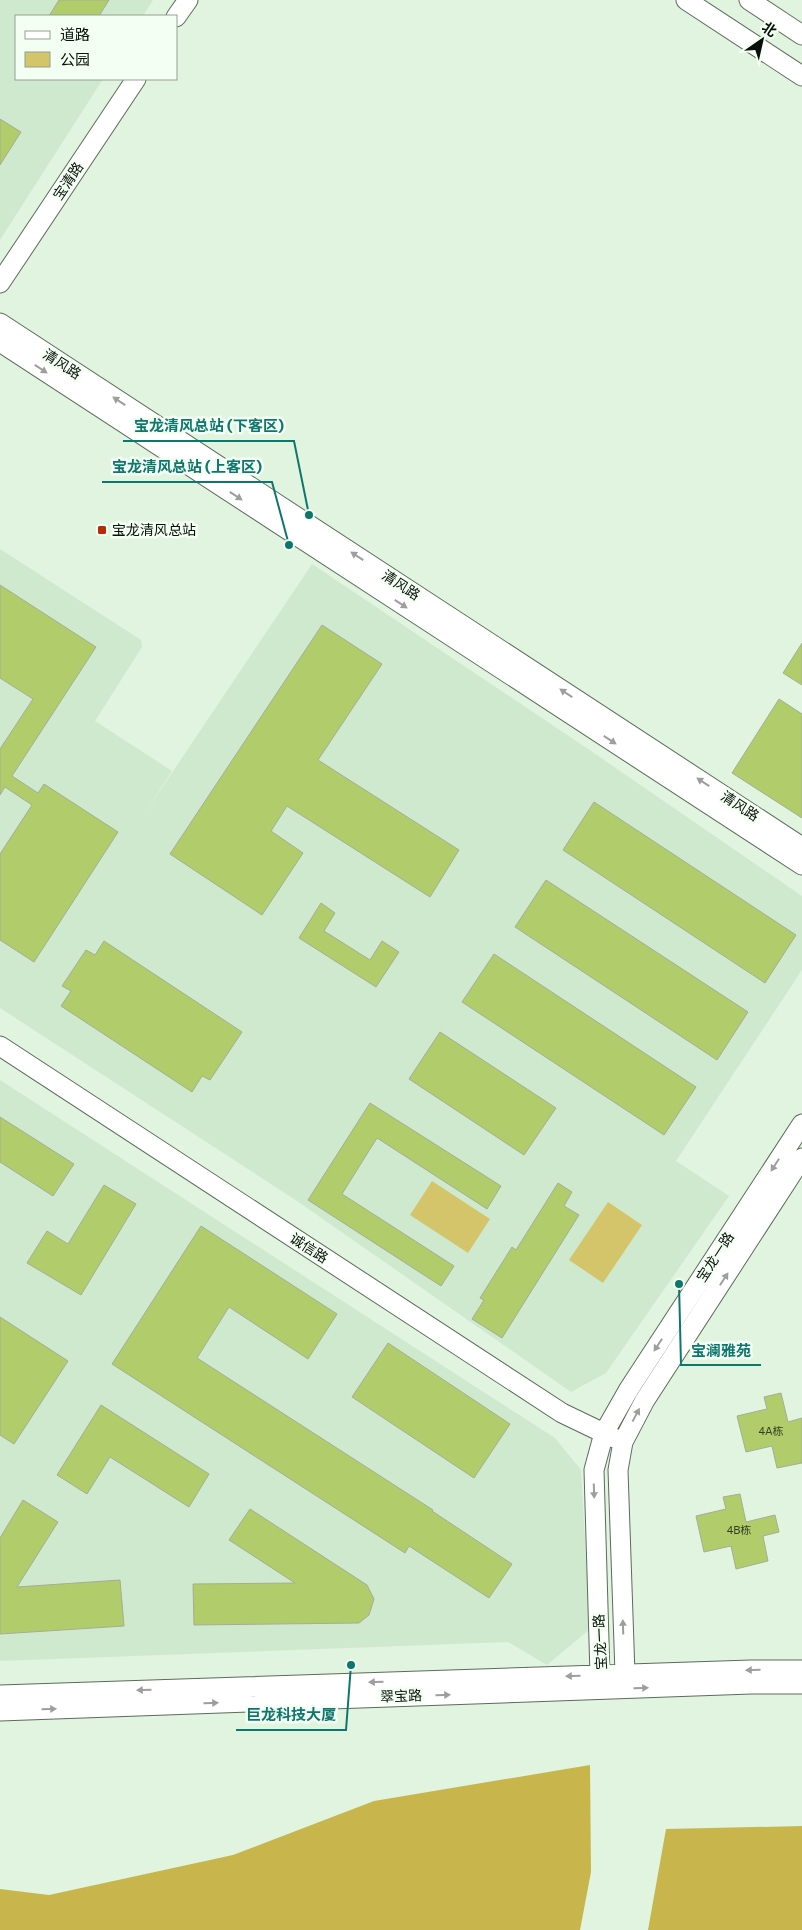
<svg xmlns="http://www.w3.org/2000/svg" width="802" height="1930" font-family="Commissioner,'Noto Sans SC',sans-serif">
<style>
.built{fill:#cfe9ce}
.green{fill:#d4c56a}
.forest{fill:#c8b64c}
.building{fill:#b1cc6b;stroke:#a5ad95}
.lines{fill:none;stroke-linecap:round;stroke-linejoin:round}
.secondary-casing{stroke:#5a6c5a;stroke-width:21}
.secondary{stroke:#fff;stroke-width:19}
.oneway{fill:#9d9f9d}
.poi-dot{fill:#b62b05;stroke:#f3fff2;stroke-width:2}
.labels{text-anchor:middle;stroke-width:5;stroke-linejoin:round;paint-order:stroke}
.number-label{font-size:11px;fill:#333e22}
.street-label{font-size:14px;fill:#090f09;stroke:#f3fff2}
.poi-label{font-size:14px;fill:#090f09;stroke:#f3fff2;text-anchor:start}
.leader{fill:none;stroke:#0f766e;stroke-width:2}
.callout-dot{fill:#0f766e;stroke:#f3fff2;stroke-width:2}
.callout-label{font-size:15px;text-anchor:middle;font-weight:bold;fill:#0f766e;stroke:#f3fff2;stroke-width:5;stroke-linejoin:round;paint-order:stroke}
</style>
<rect width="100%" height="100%" fill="#e0f4df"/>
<!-- built -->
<path class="built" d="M0,0h153l-10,16h-127v63h87l-103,161z
M0,549l141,91 1,7 -47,74 77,50 -27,42 167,-249 279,187 211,145v74l-126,191 53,35 -123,177 -35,19 -274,-191 -297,-193z
M0,1080l555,358 26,32 9,159 -43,36 -39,-23 -508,19z"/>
<!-- green -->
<path class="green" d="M432,1181l58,38 -22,34 -58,-38z
M608,1202l34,23 -39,58 -34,-23z"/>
<!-- forest -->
<path class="forest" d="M590,1765l1,107 -11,58h-580v-41l49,6 184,-40 141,-54z
M802,1826v104h-154l18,-101z"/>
<!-- building -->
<path class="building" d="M59,0h50l-10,16h-50z
M0,119l21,13 -21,33z
M0,585l96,62 -84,129 26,17 6,-9 74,48 -84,130 -34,-22v-86l32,-49 -27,-18 -5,8v-46l33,-50 -33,-21z
M322,625l60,39 -64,96 141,90 -29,47 -143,-91 -16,25 32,22 -41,62 -92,-61z
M802,643v42l-19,-12z
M779,699l23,15v104l-70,-45z
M594,802l202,133 -31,48 -202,-133z
M546,880l202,132 -31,48 -202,-133z
M321,903l14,10 -11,18 46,29 12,-19 17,11 -23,35 -77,-49z
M104,941l138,91 -32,48 -8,-4 -10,16 -131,-86 10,-15 -9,-5 24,-36 9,5z
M494,954l202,133 -32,48 -202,-133z
M440,1032l116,76 -32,47 -115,-76z
M370,1103l131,83 -14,23 -110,-71 -35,56 112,72 -13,20 -133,-86z
M0,1117l74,47 -21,32 -53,-34z
M558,1183l14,9 -8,14 15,9 -77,123 -30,-19 12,-19 -4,-2 32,-51 4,3z
M104,1185l32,19 -55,91 -54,-32 20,-32 21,13z
M201,1226l136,88 -29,45 -79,-52 -32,51 236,152 -1,1 80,53 -23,34 -80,-52 -4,7 -293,-189z
M0,1317l68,44 -54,83 -14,-9z
M388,1343l122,81 -36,54 -122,-81z
M781,1393l7,29 14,-4v45l-25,5 -5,-22 -26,6 -9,-36 30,-7 -3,-12z
M101,1405l108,69 -20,33 -79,-50 -23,37 -30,-19z
M740,1494l6,28 29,-7 4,17 -16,4 5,25 -32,8 -5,-23 -27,6 -8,-36 30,-7 -3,-12z
M23,1500l35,22 -41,65 103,-7 4,46 -124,8v-96z
M250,1509l117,76 7,14 -5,16 -10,8 -165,2 -1,-41 102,-1 -66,-43z"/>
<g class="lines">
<!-- secondary casing -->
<g class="secondary-casing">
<path id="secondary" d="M686,0l116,76
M749,0l53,35
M176,17l12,-17
M0,283l136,-204
M0,323l802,524
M0,342l802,523
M0,1046l562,367 52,25
M802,1124l-173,265 -25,44 -10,37 6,205 13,14 12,-15 -7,-204 5,-28 22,-42 157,-242
M0,1695l751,-25h51
M0,1711l751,-27h51"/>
</g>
<!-- secondary -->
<use href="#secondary" class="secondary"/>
</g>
<!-- one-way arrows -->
<defs><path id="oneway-solid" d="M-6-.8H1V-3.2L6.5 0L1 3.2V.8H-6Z" transform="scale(1.25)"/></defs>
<g class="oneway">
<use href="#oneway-solid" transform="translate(41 369) rotate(33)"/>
<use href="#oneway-solid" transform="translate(119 401) rotate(-147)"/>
<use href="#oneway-solid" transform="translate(236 496) rotate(33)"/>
<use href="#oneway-solid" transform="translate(357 556) rotate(-147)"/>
<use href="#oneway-solid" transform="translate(401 604) rotate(33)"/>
<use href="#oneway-solid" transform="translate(566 693) rotate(-147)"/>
<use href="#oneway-solid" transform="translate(610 740) rotate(33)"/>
<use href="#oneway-solid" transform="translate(703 782) rotate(-147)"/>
<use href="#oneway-solid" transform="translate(775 1165) rotate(123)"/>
<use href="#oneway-solid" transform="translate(724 1279) rotate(-57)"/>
<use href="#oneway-solid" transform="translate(658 1345) rotate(123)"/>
<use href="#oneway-solid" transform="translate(636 1415) rotate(-62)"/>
<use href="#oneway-solid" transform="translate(594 1491) rotate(88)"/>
<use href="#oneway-solid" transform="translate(623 1627) rotate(-92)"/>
<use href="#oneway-solid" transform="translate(753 1670) rotate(179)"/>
<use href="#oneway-solid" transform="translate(573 1676) rotate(178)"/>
<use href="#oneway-solid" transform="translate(376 1682) rotate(178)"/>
<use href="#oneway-solid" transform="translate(641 1688) rotate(-2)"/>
<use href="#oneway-solid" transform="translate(144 1690) rotate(178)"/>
<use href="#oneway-solid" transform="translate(443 1695) rotate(-2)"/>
<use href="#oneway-solid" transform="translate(211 1703) rotate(-2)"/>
<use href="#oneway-solid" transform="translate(49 1709) rotate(-2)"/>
</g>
<!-- markers -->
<rect class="poi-dot" x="97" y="525" width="10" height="10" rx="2.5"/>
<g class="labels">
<!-- number labels -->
<g class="number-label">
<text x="771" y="1435">4A栋</text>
<text x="739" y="1534">4B栋</text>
</g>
<!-- street labels -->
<g class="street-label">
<text transform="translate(68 181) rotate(-56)" y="5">宝清路</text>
<text transform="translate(62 364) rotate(33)" y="5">清风路</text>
<text transform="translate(401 585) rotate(33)" y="5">清风路</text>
<text transform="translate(740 806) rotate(33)" y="5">清风路</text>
<text transform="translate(309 1248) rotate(33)" y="5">诚信路</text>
<text transform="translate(715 1257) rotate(-57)" y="5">宝龙一路</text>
<text transform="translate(600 1642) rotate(-93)" y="5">宝龙一路</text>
<text transform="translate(401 1696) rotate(-2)" y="5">翠宝路</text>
</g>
<!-- poi labels -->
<g class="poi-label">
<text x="112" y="535">宝龙清风总站</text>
</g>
</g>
<!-- callouts -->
<path class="leader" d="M309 515L294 441H123M289 545L272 482H102M679 1284L681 1365H761M351 1665L346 1730H236"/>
<g class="callout-dot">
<circle cx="309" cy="515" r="5"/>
<circle cx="289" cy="545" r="5"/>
<circle cx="679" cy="1284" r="5"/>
<circle cx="351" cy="1665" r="5"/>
</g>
<g class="callout-label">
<text x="209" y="431">宝龙清风总站 (下客区)</text>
<text x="187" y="472">宝龙清风总站 (上客区)</text>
<text x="721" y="1356">宝澜雅苑</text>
<text x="291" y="1720">巨龙科技大厦</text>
</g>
<!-- legend -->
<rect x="15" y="15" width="162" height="65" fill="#f3fff2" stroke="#959f95"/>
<rect x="25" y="31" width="25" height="8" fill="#ffffff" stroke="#959f95"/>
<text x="60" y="40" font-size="15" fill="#090f09">道路</text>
<rect x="25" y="52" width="25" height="15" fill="#d4c56a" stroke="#959f95"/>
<text x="60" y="65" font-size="15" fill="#090f09">公园</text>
<!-- north arrow -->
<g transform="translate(762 40) rotate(34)" stroke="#f3fff2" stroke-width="4" paint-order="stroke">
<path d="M0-4L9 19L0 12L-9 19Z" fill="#090f09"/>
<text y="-8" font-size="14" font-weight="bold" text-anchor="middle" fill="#090f09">北</text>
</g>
</svg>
